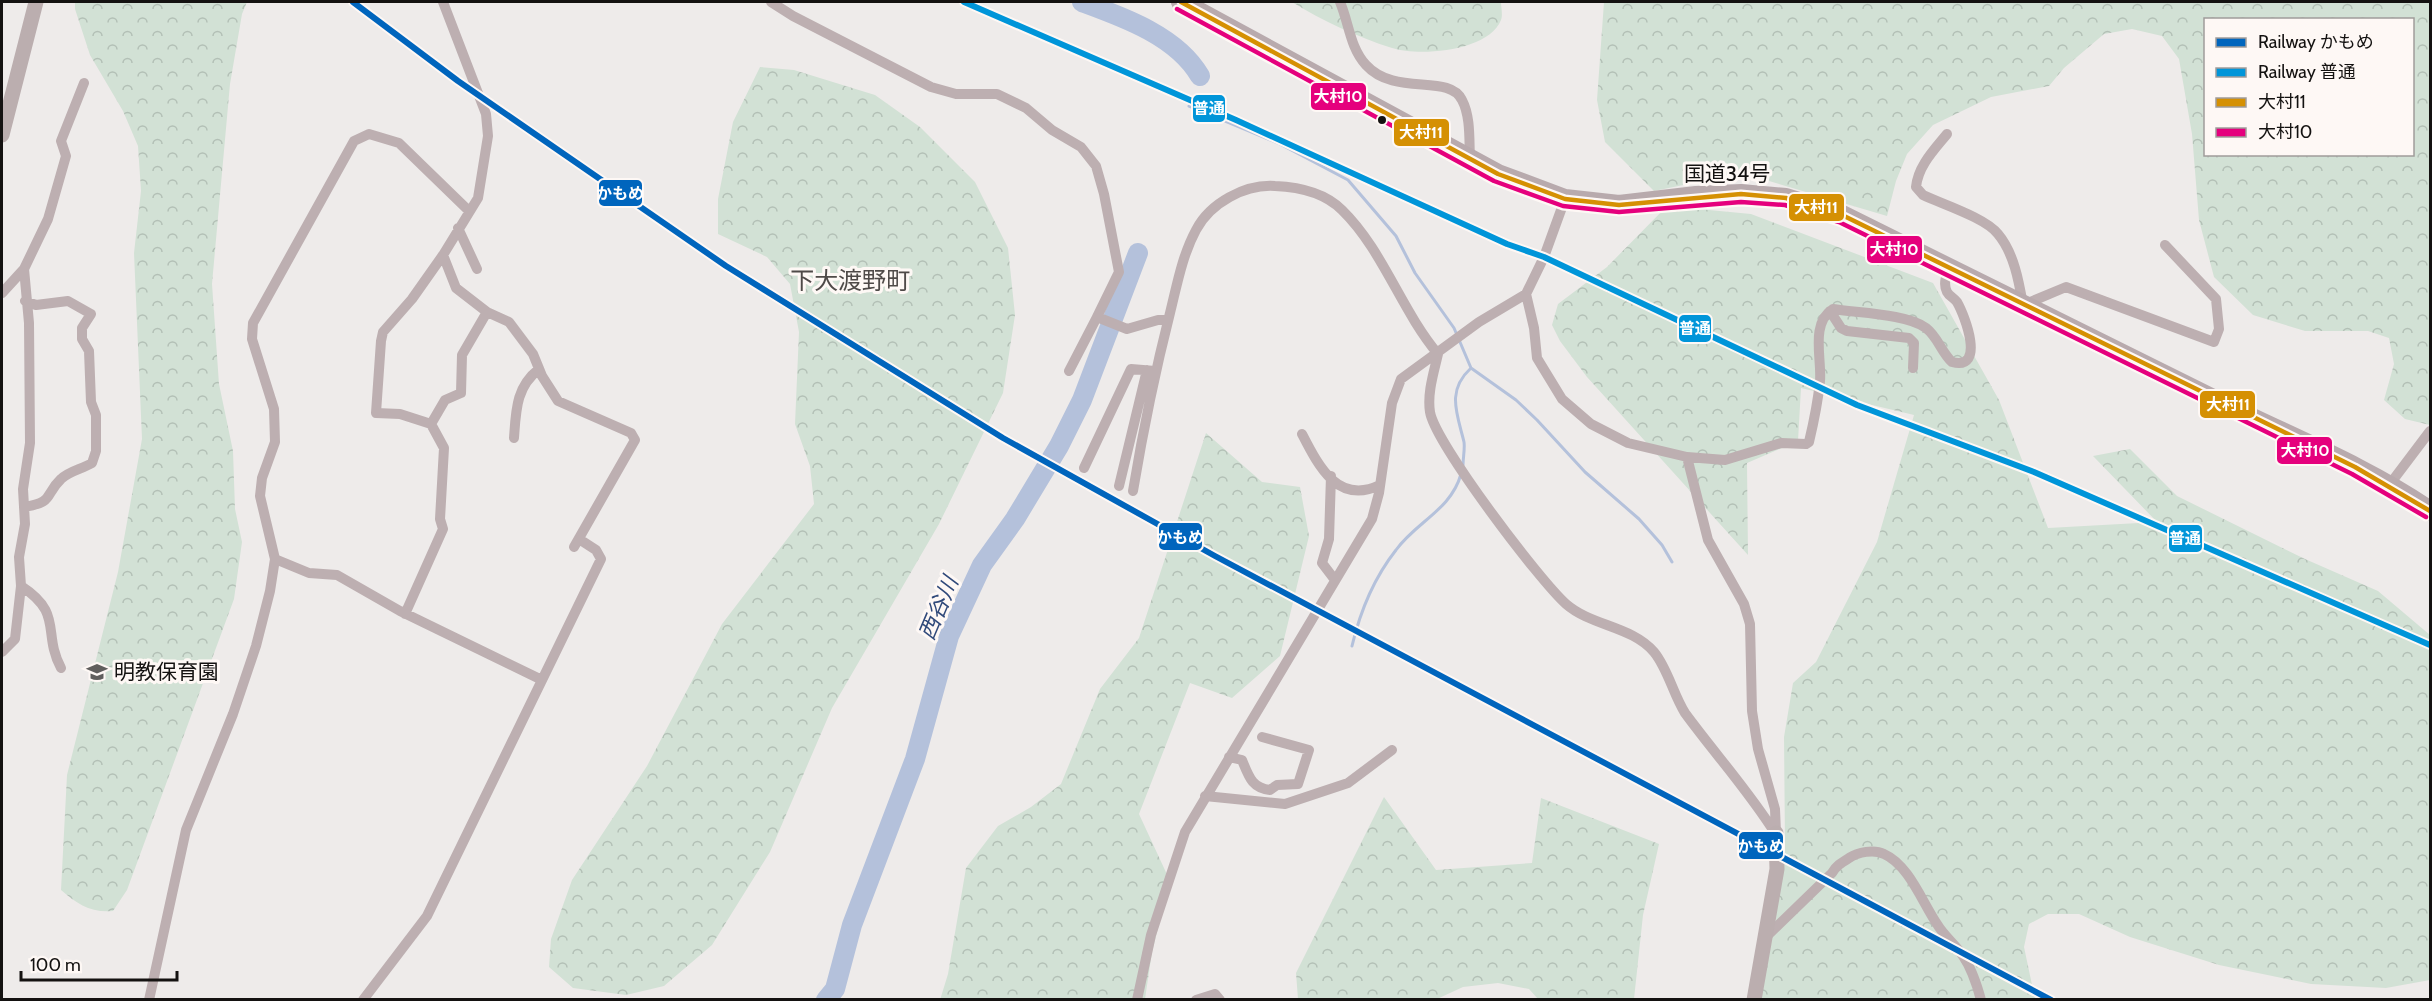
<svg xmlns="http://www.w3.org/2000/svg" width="2432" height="1001" font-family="Cabin,'Noto Sans JP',sans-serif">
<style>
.forest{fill:url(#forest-crowns);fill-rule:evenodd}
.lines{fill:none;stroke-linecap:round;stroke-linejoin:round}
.stream{stroke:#b4c1db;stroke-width:3}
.river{stroke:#b4c1db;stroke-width:20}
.street{stroke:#bdafb1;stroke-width:10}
.secondary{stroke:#bbaeaf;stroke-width:15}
.highway{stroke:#b8aaad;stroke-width:20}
.bus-1-casing{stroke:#fef8f5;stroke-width:9}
.bus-2-casing{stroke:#fef8f5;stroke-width:9}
.bus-1{stroke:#d59003;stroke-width:4.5}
.bus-2{stroke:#e5007d;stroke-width:4.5}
.rail-1-casing{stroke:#fef8f5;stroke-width:10}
.rail-2-casing{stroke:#fef8f5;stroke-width:10}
.rail-1{stroke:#0065bd;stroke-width:6}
.rail-2{stroke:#0095d9;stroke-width:6}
.bus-dot{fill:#141211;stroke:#fef8f5;stroke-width:2}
.labels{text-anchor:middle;stroke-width:6;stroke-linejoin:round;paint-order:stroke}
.street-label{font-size:21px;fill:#141211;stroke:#fef8f5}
.poi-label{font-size:21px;fill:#141211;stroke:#fef8f5;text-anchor:start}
.water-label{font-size:22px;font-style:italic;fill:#30497a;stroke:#fef8f5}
.quarter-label{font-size:24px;fill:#4f4a48;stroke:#fef8f5}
.line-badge{stroke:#fef8f5;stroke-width:2}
.badge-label{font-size:16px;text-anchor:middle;font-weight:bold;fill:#fff}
</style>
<defs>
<pattern id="forest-crowns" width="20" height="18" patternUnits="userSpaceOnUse" patternTransform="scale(1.5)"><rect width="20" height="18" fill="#d2e1d5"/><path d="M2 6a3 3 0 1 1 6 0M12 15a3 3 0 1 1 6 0" fill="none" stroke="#b3c0b6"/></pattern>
</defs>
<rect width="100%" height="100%" fill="#eeebea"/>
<!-- forest -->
<path class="forest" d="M75,2h172l-5,12 -12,70 -18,200 7,100 14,67 2,58 7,33 -8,57 -107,291 -14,21c-22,2 -36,-7 -52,-21l6,-115 51,-203 24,-133 -8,-186 7,-62 -3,-45 -15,-35 -33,-56 -15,-46z
M1292,2h209c0,5 2,13 0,18 -12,31 -81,37 -109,28 -35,-11 -69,-27 -100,-46z
M1604,2h826v423l-25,-6 -21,-19 10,-36 -5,-26 -21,-7h-63l-52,-16 -39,-38 -15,-57 -7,-86 -13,-75 -17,-23 -30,-7 -28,5 -40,34 -15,18 -58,11 -58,28 -26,29 -11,27 -9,35 -145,-43 -88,18 -49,-49 -8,-42zM2206,20h206v134h-206z
M760,67l34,3 81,25 45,32 55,55 33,66 7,67 -12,78 -64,131 -107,184 -62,144 -58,93 -48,41 -38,9 -53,-7 -24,-21 2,-28 21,-59 75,-114 75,-142 92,-120 -4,-38 -15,-42 4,-92 -9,-48 -23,-27 -49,-23v-35l15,-77z
M1667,206l84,8 182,69 66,117 49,128 109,-6 -64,-66 37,-7 47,47 128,63 73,32 52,44v345l-44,8 -75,-4 -92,-19 -89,-28 -51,-23h-31l-19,10 -5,23 11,52h-284l14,-53 20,-102 -1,-107 9,-54 23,-21 61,-120 37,-127 -113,-27 -3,53 -51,22 1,92 -161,-178 -27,-36 -8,-16 6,-21 49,-37z
M1206,433l56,49 38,5 9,49 -29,120 -48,42 -42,-15 -51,131 31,67 -18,71 -7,47 -205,1 8,-26 18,-106 32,-42 33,-19 30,-23 39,-95 39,-51z
M1384,797l52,73 96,-7 9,-65 118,46 -16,71 -9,84h-96l-9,-10 -31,-6 -35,4 -26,12h-139l-2,-26z"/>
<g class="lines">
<!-- stream -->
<path class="stream" d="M1189,106l89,37 70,37 48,56 19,37 39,55 17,40 45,32 21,20 48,52 54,47 23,26 10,17
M1463,465c0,-7 2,-16 1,-23 -7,-29 -18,-51 7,-74
M1352,646c8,-34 22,-68 44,-96 20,-28 55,-40 65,-76"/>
<!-- river -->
<path class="river" d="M1082,2c41,15 95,34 118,74
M826,1000l9,-11 17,-64 63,-166 34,-123 33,-71 33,-46 44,-73 23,-46 56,-147"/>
<!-- street -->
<path class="street" d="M443,2l43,112 2,22 -10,62 -35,57 13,33 31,24 22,10 24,32 9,22 16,25 73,32 4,7 -61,107
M771,2l22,14 138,71 25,7h41l29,14 26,22 29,17 15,19 8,28 15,78 -22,45
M1340,2c9,21 10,46 26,63 29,32 83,8 96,35 9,17 7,41 8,60
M1947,134c-13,16 -29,32 -31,53l7,8c19,9 63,23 75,39 16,19 21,48 25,71l43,-18 148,55 5,-13 -3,-30 -51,-54
M458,228l19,41
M2,293l22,-24 24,-50 18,-63 -5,-15 23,-58
M1526,294l8,34 3,30 25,41 29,25 37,19 59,14 21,83 36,64 6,20 2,87 6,38 17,60 1,24
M1830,311l11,17 6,3 62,7 5,5 -1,25
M1438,354c-4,18 -11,39 -8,58 5,31 110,169 136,192 25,22 66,22 88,48 14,17 19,42 31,61 30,41 63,77 90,120
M1069,371l28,-54 30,12 31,-9h10
M431,424l-31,-10 -24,-1 5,-72 2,-9 29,-33 31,-44
M1302,434c17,33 36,71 78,51
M514,438c2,-28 2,-51 25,-69
M1687,457l38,3 56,-17 25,1 3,-2c5,-21 9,-41 11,-61 2,-22 -10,-58 13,-72 24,4 75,5 93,19 12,9 15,24 26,34 34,9 13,-46 5,-60 -3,-4 -8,-6 -10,-10 -4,-8 -1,-16 2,-24
M1084,468l47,-99 24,2
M1331,476l-2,63 -7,24 13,17
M2390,484l40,-53
M1119,486l28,-116
M1133,491c10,-60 22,-119 37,-178 7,-28 12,-57 26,-83 14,-27 49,-46 79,-44 24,1 50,7 67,24 41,40 59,100 96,144
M24,507c31,-5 20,-12 37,-28 8,-8 21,-10 31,-16l4,-12v-36l-5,-13 -2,-51 -7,-12v-11l9,-14 -23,-13 -32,4 -11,-4
M275,559l34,14 28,2 63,36 142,69
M21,586c43,28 21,46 40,82
M405,614l38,-85 -3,-10 4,-71 -13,-24 14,-24 16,-7 1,-38 25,-43
M2,652l13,-13 6,-53 -2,-29 6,-33 -2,-35 7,-46 -1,-120 -5,-54
M1229,757l13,3c7,17 10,28 28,30l7,-5 21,-1 11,-34 -47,-13
M1205,796l80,8 63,-21 44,-33
M1767,936l65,-63c4,-7 9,-10 17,-15 9,-6 25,-9 35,-4 25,11 38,48 53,70 7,12 19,21 26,32 9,13 14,29 18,44
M149,1000l37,-170 47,-116 23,-68 14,-55 5,-32 -15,-63 2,-18 13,-36 -1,-33 -22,-70 1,-16 101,-182 15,-7 30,9 69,67
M363,1000l64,-84 174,-357 -5,-9 -17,-11
M1137,1000l14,-65 34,-103 187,-313 7,-26 13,-90 9,-24 78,-57 47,-28 18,-37 21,-58
M1196,1000l19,-6 5,6"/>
<!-- secondary -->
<path class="secondary" d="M2,135l34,-133
M1754,1000l23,-131 -1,-36"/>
<!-- highway -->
<path class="highway" d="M1181,2l317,172 67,25 54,6 77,-9 45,-2 45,4 56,17c127,64 255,127 383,190 69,34 141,62 205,106"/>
<!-- bus-1 casing -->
<g class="bus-1-casing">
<path id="bus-1" d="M1181,2l317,172 67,25 54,6 122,-11 45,4 56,17 513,252 75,44"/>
</g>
<!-- bus-2 casing -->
<g class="bus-2-casing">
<path id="bus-2" d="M1177,9l317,172 69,25 56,6 122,-10 44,3 54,17 513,252 74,43"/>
</g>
<!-- bus-1 -->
<use href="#bus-1" class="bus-1"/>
<!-- bus-2 -->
<use href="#bus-2" class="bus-2"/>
<!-- rail-1 casing -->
<g class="rail-1-casing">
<path id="rail-1" d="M353,2l105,79 268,185 277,172 212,118 836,444"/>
</g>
<!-- rail-2 casing -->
<g class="rail-2-casing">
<path id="rail-2" d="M964,2l272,118 271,124 37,13 313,148 177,67 396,173"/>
</g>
<!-- rail-1 -->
<use href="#rail-1" class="rail-1"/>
<!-- rail-2 -->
<use href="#rail-2" class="rail-2"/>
</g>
<!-- icons -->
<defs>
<g id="school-bare" transform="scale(1.62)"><path d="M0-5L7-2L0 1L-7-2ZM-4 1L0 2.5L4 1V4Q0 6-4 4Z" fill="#605e5d" stroke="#fef8f5" stroke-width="2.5" paint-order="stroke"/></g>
</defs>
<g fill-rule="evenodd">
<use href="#school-bare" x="97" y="672"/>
</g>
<!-- markers -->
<circle class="bus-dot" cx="1382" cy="120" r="5"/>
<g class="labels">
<!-- street labels -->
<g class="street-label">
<text x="1727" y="181">国道34号</text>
</g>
<!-- poi labels -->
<g class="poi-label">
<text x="114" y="679">明教保育園</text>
</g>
<!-- water labels -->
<g class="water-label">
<text transform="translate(938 608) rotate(-67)" y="8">西谷川</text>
</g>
<!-- quarter labels -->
<g class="quarter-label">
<text x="850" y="289">下大渡野町</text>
</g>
</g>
<g class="line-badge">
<rect x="1310" y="82" width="57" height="29" rx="6" fill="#e5007d"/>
<rect x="1192" y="94" width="34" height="29" rx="6" fill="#0095d9"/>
<rect x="1393" y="118" width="57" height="29" rx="6" fill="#d59003"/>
<rect x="598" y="179" width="45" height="28" rx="6" fill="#0065bd"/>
<rect x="1788" y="193" width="57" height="29" rx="6" fill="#d59003"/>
<rect x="1866" y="235" width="57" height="29" rx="6" fill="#e5007d"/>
<rect x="1678" y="314" width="34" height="29" rx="6" fill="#0095d9"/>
<rect x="2199" y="390" width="57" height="29" rx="6" fill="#d59003"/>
<rect x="2276" y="436" width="57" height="29" rx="6" fill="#e5007d"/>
<rect x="1158" y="522" width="45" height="29" rx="6" fill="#0065bd"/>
<rect x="2168" y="524" width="35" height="29" rx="6" fill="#0095d9"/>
<rect x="1738" y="831" width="46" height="29" rx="6" fill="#0065bd"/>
</g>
<g class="badge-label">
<text x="1338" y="102">大村10</text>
<text x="1209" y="114">普通</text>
<text x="1421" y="138">大村11</text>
<text x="620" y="199">かもめ</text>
<text x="1816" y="213">大村11</text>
<text x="1894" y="255">大村10</text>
<text x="1695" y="334">普通</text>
<text x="2228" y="410">大村11</text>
<text x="2305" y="456">大村10</text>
<text x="1180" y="543">かもめ</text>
<text x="2185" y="544">普通</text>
<text x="1761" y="852">かもめ</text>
</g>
<!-- border -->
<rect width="2432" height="1001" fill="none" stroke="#141211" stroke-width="6"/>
<!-- legend -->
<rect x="2204" y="18" width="210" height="138" fill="#fef8f5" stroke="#a09c9a" stroke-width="1.5"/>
<rect x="2216" y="38" width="30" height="9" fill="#0065bd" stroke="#a09c9a" stroke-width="1.5"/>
<text x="2258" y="48" font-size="18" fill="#141211">Railway かもめ</text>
<rect x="2216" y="68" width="30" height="9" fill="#0095d9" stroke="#a09c9a" stroke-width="1.5"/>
<text x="2258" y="78" font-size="18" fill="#141211">Railway 普通</text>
<rect x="2216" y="98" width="30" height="9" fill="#d59003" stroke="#a09c9a" stroke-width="1.5"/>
<text x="2258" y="108" font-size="18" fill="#141211">大村11</text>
<rect x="2216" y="128" width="30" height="9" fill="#e5007d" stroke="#a09c9a" stroke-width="1.5"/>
<text x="2258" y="138" font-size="18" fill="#141211">大村10</text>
<!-- scale -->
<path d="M21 971v9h156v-9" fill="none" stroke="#141211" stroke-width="3"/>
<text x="30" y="971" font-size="18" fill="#141211" stroke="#fef8f5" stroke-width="4.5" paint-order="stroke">100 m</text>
</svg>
